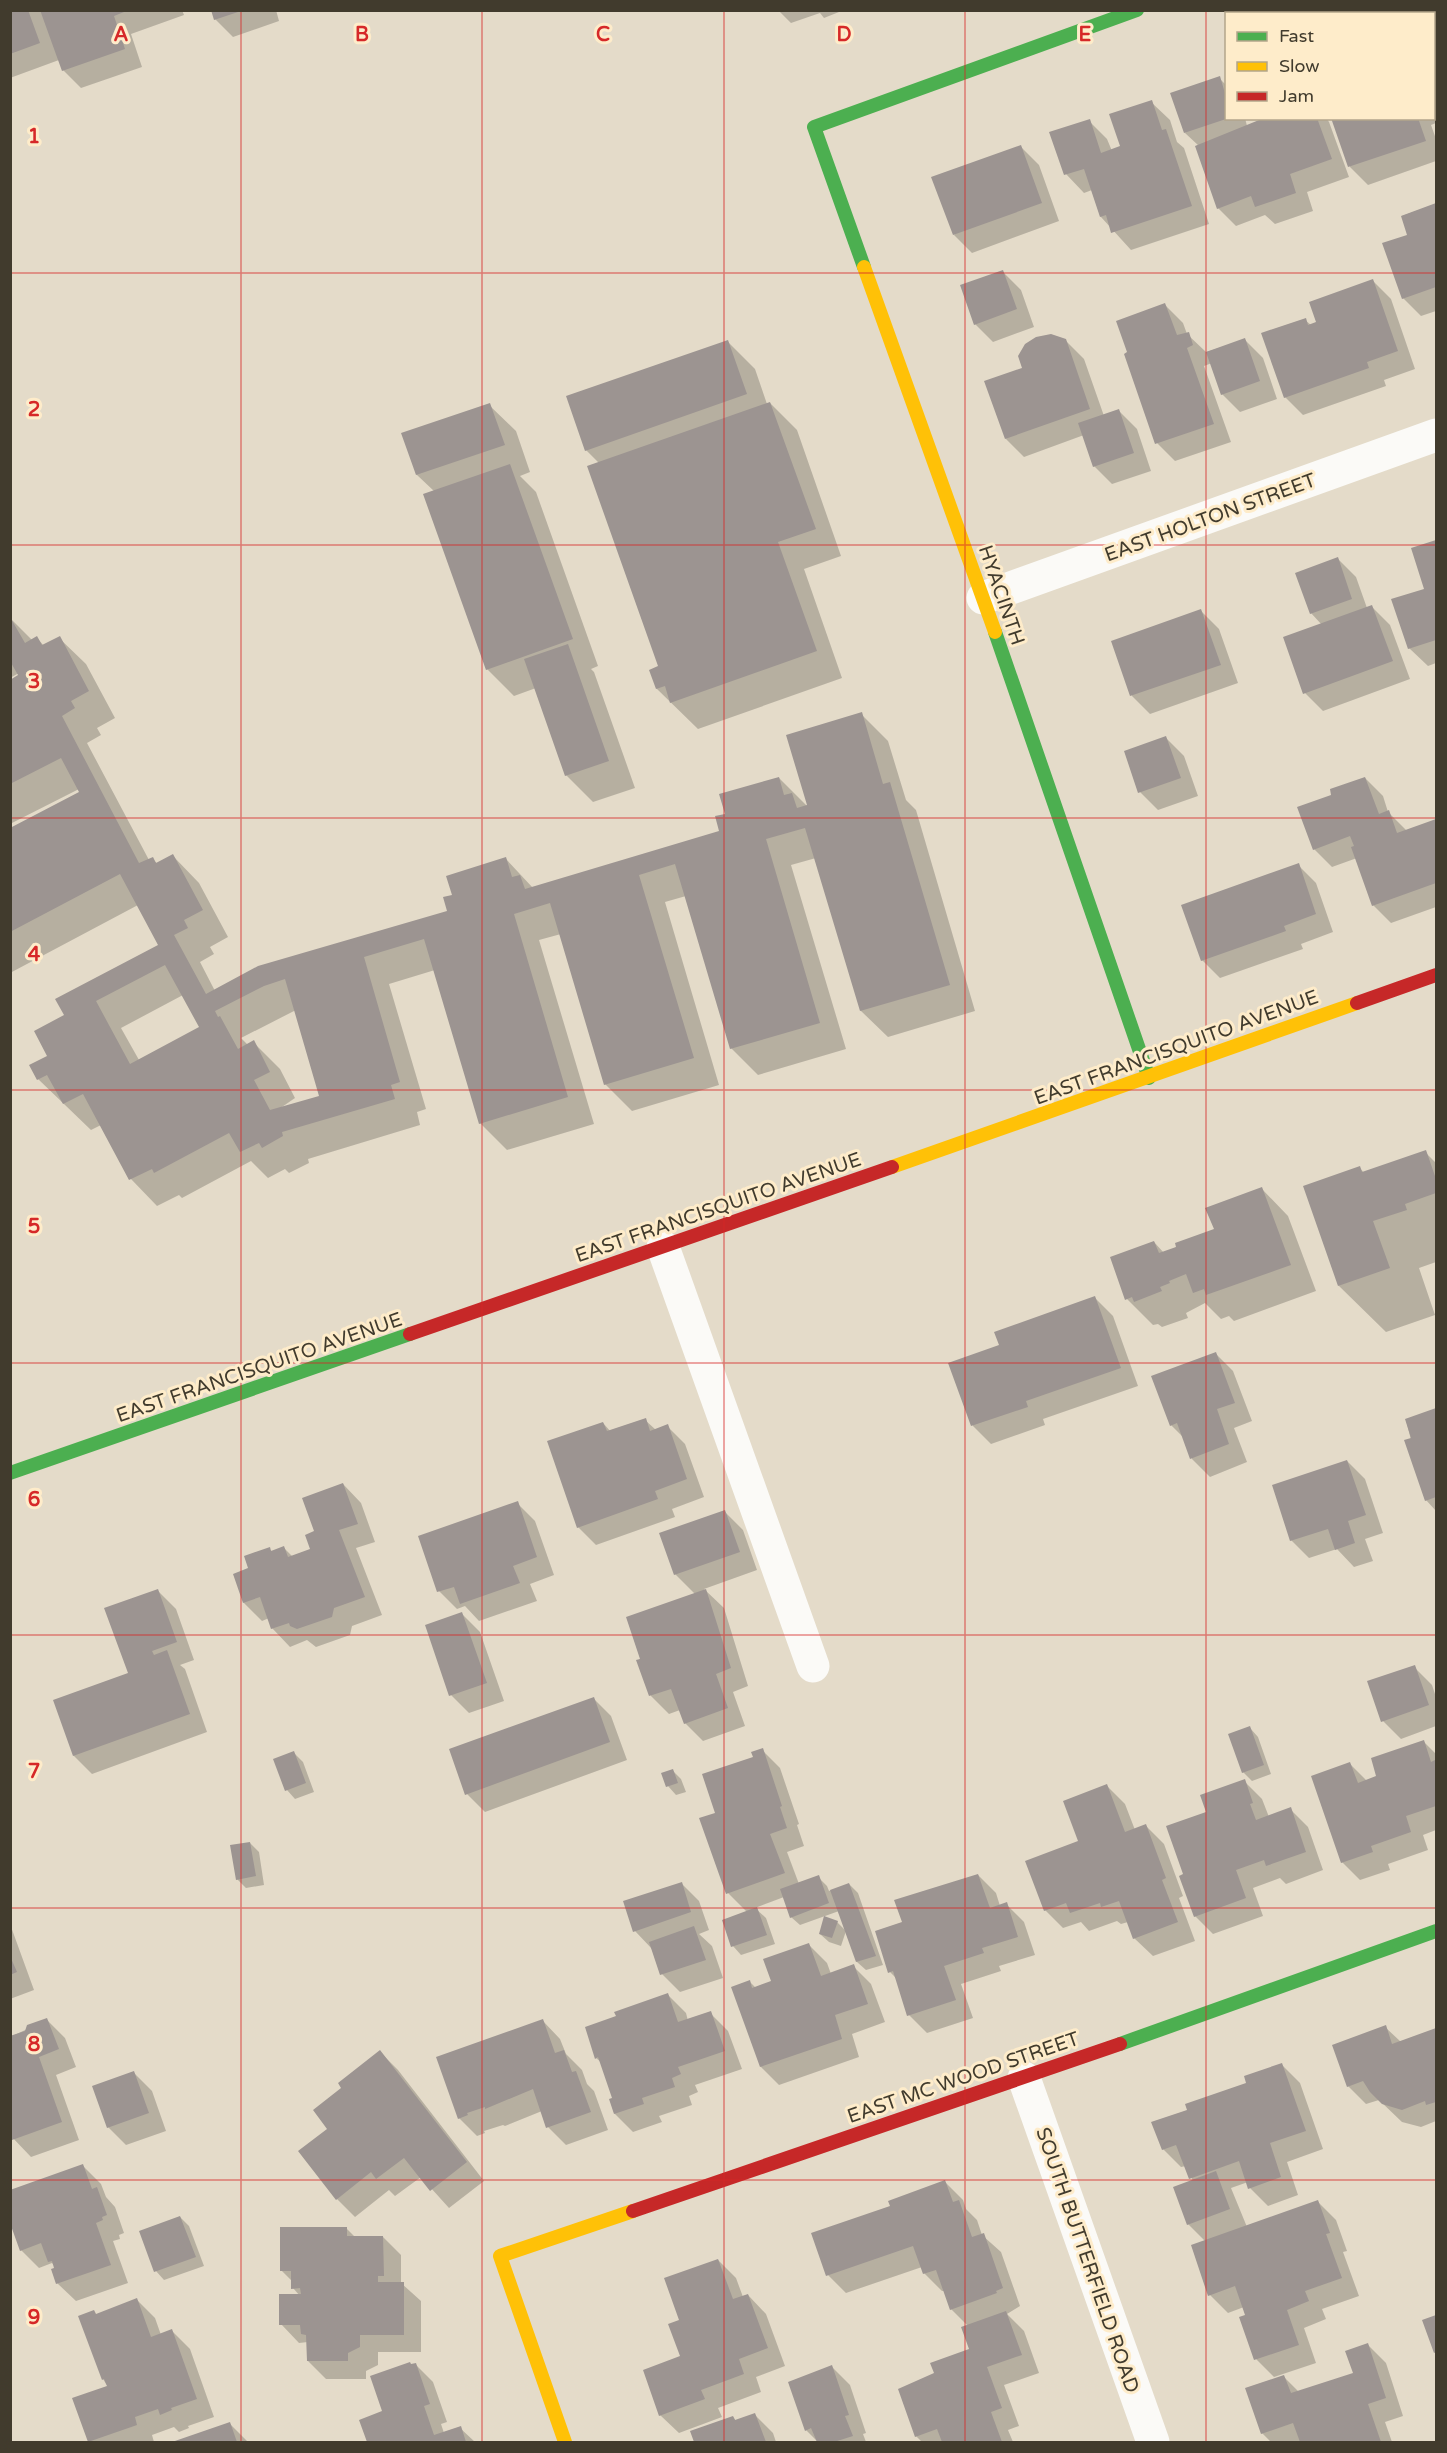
<svg xmlns="http://www.w3.org/2000/svg" width="1447" height="2453" font-family="'Varela Round',sans-serif">
<style>
.shadow{fill:#0003;fill-rule:evenodd}
.building{fill:#9c9491;fill-rule:evenodd}
.lines{fill:none;stroke-linecap:round;stroke-linejoin:round}
.street{stroke:#fbfaf7;stroke-width:33}
.fast{stroke:#4caf50;stroke-width:14}
.slow{stroke:#ffc107;stroke-width:14}
.jam{stroke:#c62828;stroke-width:14}
.grid{fill:none;stroke:#d62828;stroke-width:1.5;stroke-opacity:0.55}
.labels{text-anchor:middle;stroke-width:6;stroke-linejoin:round;paint-order:stroke}
.street-label{font-size:20px;fill:#413b2d;stroke:#feecca}
.grid-label{font-size:20px;text-anchor:middle;font-weight:bold;fill:#d62828;stroke:#feecca;stroke-width:6;stroke-linejoin:round;paint-order:stroke}
</style>
<rect width="100%" height="100%" fill="#e4dbc9"/>
<!-- shadow -->
<path class="shadow" d="M10,10h172l2,5 -53,19 11,33 -61,21 -18,-18 -4,-10 -49,18z
M212,10h64l3,11 -46,16 -18,-18z
M778,10h66l-20,8 -4,-5 -29,10z
M1434,23l2,3v97l-5,2 5,14v22l-68,24 -18,-18 -17,-49h101z
M1219,78l7,7v33h19l2,8 22,-8h57l3,4 20,55 -42,15 6,19 -38,13 -10,-9 -29,11 -18,-18 -19,-62 -14,-13z
M1151,102l19,18 7,22 7,6 25,76 -78,26 -30,-33 -9,-27 -8,3 -18,-19 23,-53 18,18 5,12 10,-4z
M1021,147l18,18 20,56 -87,32 -18,-18z
M1436,204v107l-15,5 -18,-18 6,-62 -7,-20z
M1003,272l18,18 13,37 -41,15 -18,-18z
M1373,281l18,18 24,70 -31,11 2,6 -83,29 -18,-18 20,-77 6,5 7,-2z
M1165,305l18,18 4,11 19,18 39,-12 18,18 14,41 -37,13 -18,-18 -10,-31 -8,3 27,76 -56,19 -18,-18z
M1066,341l18,18 20,57 15,-5 18,18 14,42 -39,13 -18,-18 -10,-31 -60,22 -18,-18 18,-71z
M728,342l27,27 12,35 3,-1 27,27 44,126 -37,13 38,109 -144,51 -41,-40 -6,-18 9,-4 -61,-204 -13,-13z
M489,405l27,26 14,41 -10,4 16,16 62,174 -7,3 3,3 41,116 -42,14 -27,-27 -30,-87 -22,8 -27,-27 -52,-177 -18,-17 -14,-41z
M1436,541v122l-8,3 -19,-18 17,-58 -13,-41z
M1338,559l18,18 11,31 5,-1 18,18 20,54 -87,32 -18,-18 17,-68 -11,-12z
M1201,611l18,18 19,54 -88,31 -18,-18 -19,-54z
M10,618l23,23 4,-3 7,8 15,-8 27,26 29,54 -18,10 4,7 -14,8 62,117 3,-1 6,5 15,-8 26,27 29,54 -18,10 4,7 -14,8 15,29 234,-79 4,-16 53,-37 27,29 188,-56 6,-17 52,-37 31,31 51,-95 27,27 18,59 10,10 59,201 -87,26 -27,-26 -45,-153 -25,7 55,184 -88,26 -27,-27 -45,-152 -21,6 54,183 -87,26 -27,-27 -44,-150 -22,6 55,184 -87,26 -27,-27 -45,-153 -46,14 37,125 -9,3 3,13 -112,34 1,4 -20,10 -4,-4 -17,9 -17,-17 -69,37 -3,-3 -22,11 -26,-27 -30,-54 -10,5 -53,-51 -7,-13 18,-10 17,-40 94,-70 -22,-41 -128,68v-143l71,-37 -2,-4 -69,35v-143l10,-5 -1,-3 -9,5zM183,995l18,33 -62,32 -18,-32zM296,1010l25,87 -42,12 16,-11 -15,-29 -27,-27 -5,3 -7,-7z
M1166,738l18,18 14,40 -40,14 -18,-18z
M1365,778l18,18 5,16 19,19 29,-11v87l-45,16 -18,-18 -16,-47 -25,9 -18,-18 19,-53z
M1298,865l18,18 17,49 -32,12 2,5 -83,29 -18,-18z
M1425,1152l11,11v99l-17,6 16,47 -49,17 -47,-46 21,-118 4,5z
M1262,1189l26,27 28,75 -82,30 -5,-5 -8,3 -16,-16 -19,10 2,5 -26,9 -4,-3 -5,1 -26,-26 27,-57 10,11 52,-24z
M1095,1298l18,18 25,70 -95,33 2,6 -54,19 -18,-18 -23,-62 51,-18z
M1215,1353l18,18 19,50 -18,7 13,34 -37,15 -18,-18 -9,-22 -12,-12z
M1436,1410v101l-10,-11 -20,-80z
M645,1420l11,10 11,-4 18,18 19,53 -32,12 3,8 -79,28 -18,-18 25,-104 8,9z
M1347,1461l18,18 18,54 -18,6 8,22 -19,6 -17,-18 -28,9 -18,-18z
M343,1484l18,19 14,39 -19,6 26,67 -30,11 -2,9 -34,12 -9,-7 -17,7 -18,-19 -3,-10 -7,3 -18,-18 -9,-28 15,-6 19,-20 4,3 11,-4 9,9 19,-7 4,-18z
M517,1503l18,18 19,54 -24,9 7,17 -58,20 -14,-15 -8,3 -18,-18z
M725,1512l18,18 14,40 -53,19 20,19 24,78 -15,6 12,34 -42,15 -18,-18 -5,-13 -11,4 -18,-18 -13,-35 57,-67 -20,-20z
M158,1591l18,18 18,51 -14,5 5,4 22,63 -115,42 -18,-18 -19,-55 74,-27z
M462,1614l18,18 24,69 -35,12 -18,-18z
M1414,1667l18,18 4,12v29l-35,13 -18,-18z
M593,1698l18,18 16,44 -142,52 -18,-18z
M1250,1728l8,9 13,37 -19,7 -9,-9z
M1424,1742l12,12v76l-13,5 5,15 -40,14 2,6 -30,10 -18,-18 8,-98 17,17 11,-4z
M762,1750l18,18 19,56 -2,1 7,21 -17,6 12,32 19,-7 9,9 2,5 20,-7 9,9 25,72 -17,5 -9,-8 -18,-51 -39,14 -9,-8 -7,-20 -29,11 11,10 9,26 -34,11 -8,-9 14,-34 -19,-19 -11,-79z
M294,1753l9,9 11,30 -19,7 -8,-9z
M672,1770l9,9 5,13 -10,3 -8,-9 -5,-12z
M1244,1781l18,18 7,18 21,-8 18,18 15,43 -37,14 -6,-6 -27,10 10,28 -50,18 -18,-18 -10,-41 22,-62z
M1107,1786l18,18 10,26 11,-4 18,18 19,52 -4,2 16,43 -42,15 -19,-18 -6,-16 -7,2 -4,-3 -28,10 -8,-9 -18,6 -18,-18z
M250,1843l9,9 5,33 -18,3 -9,-9z
M978,1875l18,18 4,13 6,-2 18,18 11,33 -36,11 2,5 -40,13 12,34 -46,15 -18,-18 -12,-36 -7,-7 14,-49z
M681,1883l18,18 10,29 -10,4 13,12 11,32 -43,14 -18,-18 -9,-24 -18,-19z
M837,1922l9,9 -5,15 -12,-4 -9,-8z
M10,1924l24,66 -24,9z
M809,1945l18,18 4,11 22,-8 18,18 14,38 -33,12 7,23 -80,28 -18,-18 -11,-85 6,6 16,-6z
M668,1995l18,18 2,8 22,-8 18,18 14,38 -47,16 3,7 -9,4 3,9 -33,11 3,6 -29,10 -18,-18 -4,-14 3,-1 -12,-36 -6,-5 22,-41z
M47,2020l18,18 11,29 -20,8 23,65 -48,17 -21,-22v-98z
M542,2020l18,19 6,15 16,16 5,14 7,7 14,39 -42,15 -18,-18 -6,-16 -37,15 -2,-1 -19,6 1,2 -8,3 -18,-18z
M1385,2027l16,15 35,-13v92l-15,6 -19,-5 -23,-22 -13,4 -18,-18z
M380,2052l18,18 86,111 -35,27 -28,-31 -26,19 -6,-6 -34,27 -18,-18 -8,-70 14,-41z
M1282,2065l18,18 23,66 -36,13 11,33 -30,11 -18,-18 -2,-6 -17,6 16,39 71,-25 18,18 11,31 -4,1 16,44 -37,13 4,10 -22,9 12,35 -42,14 -18,-18 -12,-52 -16,6 -18,-18 -4,-53 -18,-18 5,-43 -7,-15 -5,1 -18,-18 26,-38 59,-27z
M134,2073l18,18 14,40 -40,14 -18,-18z
M83,2166l18,18 5,13 9,10 9,26 -5,2 1,4 -7,2 15,42 -52,18 -19,-18 -2,-17 -3,-3 -13,5 -18,-18z
M945,2182l18,18 3,9 11,11 5,15 19,17 19,54 -13,8 17,17 15,42 -35,12 15,41 -11,4 5,12h-91l-6,-6 20,-62 35,-24 -3,-24 -17,-17 -6,-18h-3l-18,-18 -2,-6 -76,26 -18,-18 63,-68z
M180,2217l9,9 15,40 -40,14 -8,-9z
M347,2229l8,8h28l18,18v28l20,18v51h-43v13l-12,6v8h-40l-18,-18v-19l-9,1 -18,-19 19,-28 -7,-8v-6l-12,-12z
M718,2260l18,18 7,19 5,-2 18,19 19,52 -29,11 5,15 -43,16 4,9 -43,16 -19,-18 22,-58 -1,-37z
M137,2300l18,18 6,17 11,-4 18,18 24,68 -26,9 1,2 -10,4 -5,-5 -22,8 2,7h-64l-16,-43 34,-12 -5,-8 -6,-64z
M1436,2316v37l-12,-32z
M1368,2345l18,18 17,53 -18,6 7,20h-121l-9,-9 22,-56 15,15 56,-18z
M415,2364l18,18 14,40 -6,2 3,9 16,-5 15,14h-107l-7,-21 23,-9z
M832,2367l18,18 16,48 -3,1 3,8h-48l-12,-12z
M755,2415l18,18 3,9h-81l-3,-10 41,-15 3,4z
M230,2424l18,18h-73z"/>
<!-- building -->
<path class="building" d="M10,10h18l12,33 -30,11z
M40,10h89l-15,6 11,33 -63,22z
M211,10h30v1l-27,9z
M1434,24l2,8v67l-2,1z
M1220,76l6,21v22l-42,14 -14,-40z
M1152,100l10,30 4,-1 26,77 -81,27 -5,-18 -6,2 -16,-48 -20,6 -15,-43 41,-13 11,34 19,-7 -11,-32z
M1264,118h53l15,41 -42,15 6,19 -41,14 -4,-11 -34,13 -22,-63z
M1331,118h87l8,23 -78,26z
M1021,145l21,58 -89,32 -22,-58z
M1436,203v84l-34,12 -20,-56 25,-8 -6,-19z
M1003,270l14,39 -43,16 -14,-40z
M1373,279l25,72 -31,11 2,6 -85,30 -23,-65 45,-15 2,7 8,-3 -7,-20z
M1165,303l12,32 12,-3 4,13 -6,3 27,76 -59,20 -31,-90 3,-2 -11,-31z
M1051,334l15,5 24,70 -85,30 -21,-58 38,-13 -4,-12 7,-12 11,-7z
M1245,338l15,43 -39,14 -15,-43z
M728,340l19,54 -162,57 -19,-55z
M770,402l46,127 -38,13 39,109 -147,52 -5,-17 -9,3 -7,-19 9,-4 -71,-200z
M490,403l15,42 -89,30 -15,-42z
M1119,409l15,44 -41,14 -15,-44z
M510,464l63,175 -87,31 -63,-176z
M1436,540v100l-28,9 -17,-50 33,-10 -13,-41z
M1338,557l14,42 -42,15 -15,-41z
M1372,605l21,56 -90,33 -20,-57z
M1201,609l20,56 -91,31 -19,-55z
M10,617l15,26 12,-7 5,9 18,-9 29,55 -18,10 4,7 -13,8 77,147 14,-6 3,6 17,-9 30,56 -19,10 4,8 -14,7 32,59 52,-28 189,-55 -4,-14 9,-2 -6,-19 60,-19 6,20 8,-2 5,14 194,-58 -4,-15 10,-2 -6,-20 60,-17 5,18 8,-2 5,15 10,-3 -21,-70 76,-23 21,72 7,-2 60,203 -90,26 -55,-183 -39,11 54,184 -90,26 -55,-185 -36,11 55,183 -90,27 -54,-182 -36,11 54,183 -89,27 -55,-185 -60,18 36,125 -9,3 4,14 -113,33 1,4 -21,12 -3,-5 -19,9 -11,-19 -75,40 -2,-4 -23,11 -46,-86 -20,10 -16,-29 -10,5 -8,-15 18,-9 -13,-25 30,-16 -9,-16 103,-54 -38,-71 -110,58v-104l69,-36 -18,-34 -51,26v-104l8,-5 -8,-14zM165,965l34,62 -69,37 -34,-63zM285,979l34,117 -49,14 -16,-30 16,-8 -16,-32 -16,9 -18,-33 -2,1 -3,-6 49,-25z
M568,644l41,117 -44,15 -41,-117z
M1166,736l15,42 -43,15 -14,-42z
M1365,777l14,37 10,-4 8,23 39,-14v64l-64,23 -21,-59 3,-1 -4,-10 -37,14 -16,-43 34,-12 -1,-6z
M1299,863l17,51 -32,12 2,5 -85,30 -20,-56z
M1426,1150l10,29v14l-31,11 2,6 -34,11 17,47 -52,18 -35,-100 57,-20 2,6z
M1262,1187l29,78 -85,30 -2,-6 -11,4 -7,-19 -17,7 1,2 -10,4 2,4 -28,11 -2,-5 -7,3 -15,-43 44,-16 5,12 17,-6 -1,-4 39,-14 -9,-21z
M1095,1296l26,72 -95,33 2,6 -57,19 -23,-63 51,-18 -5,-13z
M1216,1352l19,51 -18,6 12,35 -39,15 -13,-36 -7,3 -19,-50z
M1436,1408v89l-11,4 -21,-61 7,-2 -6,-19z
M646,1418l4,13 18,-7 19,55 -32,12 3,8 -81,29 -30,-87 56,-19 4,9z
M1347,1460l19,55 -18,6 7,22 -20,7 -7,-21 -38,12 -18,-56z
M343,1483l15,41 -19,6 26,67 -31,11 -2,9 -35,12 -7,-3 -1,-3 -18,6 -11,-32 -17,6 -10,-29 15,-6 -4,-12 26,-9 1,4 13,-5 4,11 22,-8 -5,-14 9,-4 -12,-33z
M518,1501l19,56 -24,9 7,17 -60,21 -6,-17 -17,5 -19,-56z
M725,1510l15,42 -66,23 -15,-42z
M158,1589l19,53 -25,9 2,4 13,-5 23,64 -117,42 -20,-56 75,-27 -24,-65z
M706,1589l25,79 -15,6 12,34 -44,16 -13,-35 -22,7 -13,-36 4,-1 -14,-42z
M462,1612l25,71 -38,13 -24,-71z
M1415,1665l14,40 -48,17 -14,-41z
M594,1697l16,45 -145,53 -16,-46z
M1250,1726l14,39 -22,8 -14,-39z
M1424,1740l7,22 4,-2 1,4v42l-30,10 5,16 -40,14 2,6 -32,11 -30,-87 39,-14 8,21 18,-7 -5,-18z
M763,1748l19,58 -2,1 7,21 -17,6 15,39 -59,21 -27,-76 16,-5 -13,-39 51,-17 -2,-5z
M294,1751l12,32 -21,8 -12,-32z
M673,1769l5,14 -12,4 -5,-14z
M1245,1779l8,24 -3,1 6,16 35,-13 15,45 -40,14 -2,-6 -28,10 10,28 -52,19 -15,-41 4,-2 -17,-48 40,-14 -6,-17z
M1107,1784l18,48 21,-8 20,54 -4,2 16,42 -45,17 -14,-38 -18,6 -1,-4 -30,10 -4,-10 -22,8 -19,-50 53,-20 -15,-40z
M250,1842l6,34 -20,4 -6,-35z
M978,1874l12,34 17,-6 11,35 -36,11 2,5 -40,13 12,34 -49,16 -14,-45 -5,2 -13,-42 27,-9 -8,-22z
M819,1875l10,28 -39,15 -10,-29z
M682,1882l9,30 -58,20 -10,-31z
M849,1883l27,73 -20,6 -26,-72z
M757,1907l10,28 -36,12 -9,-27z
M824,1916l14,5 -6,17 -13,-4z
M694,1926l12,34 -46,15 -11,-33z
M809,1943l12,33 33,-12 14,40 -33,11 7,24 -82,28 -29,-80 19,-7 2,8 19,-7 -8,-22z
M10,1956l7,16 -7,3z
M668,1993l10,29 33,-11 14,40 -47,16 3,7 -9,4 3,9 -33,11 2,6 -30,10 -5,-15 3,-1 -14,-41 -3,2 -10,-32 31,-11 -2,-4z
M47,2018l12,31 -20,8 23,65 -50,18 -2,-104 15,-5 2,-6z
M543,2019l12,34 9,-3 8,22 4,-1 15,41 -45,16 -13,-39 -48,20v-2l-18,6 1,2 -10,4 -22,-62z
M1386,2025l6,19 44,-16v74l-10,3 -1,-4 -23,9 -20,-6 -12,-12 -7,-11 -16,6 -15,-42z
M380,2050l87,112 -37,29 -26,-33 -28,21 -5,-7 -35,28 -38,-49 29,-22 -14,-19 28,-22 -3,-5z
M1282,2063l24,68 -36,12 11,34 -33,12 -9,-28 -50,18 -13,-34 -14,5 -11,-28 36,-12 -2,-6 61,-21 -2,-7z
M134,2071l15,42 -42,15 -15,-42z
M83,2164l9,25 5,-2 10,28 -5,2 1,3 -7,3 15,42 -55,19 -5,-15 3,-1 -2,-7 -4,1 -7,-19 -21,8 -10,-28v-33z
M1216,2171l14,38 -43,16 -14,-38z
M945,2180l8,22 6,-2 13,37 12,-4 19,55 -7,3 1,2 -47,17 -14,-40 -13,4 -10,-28 -87,30 -15,-43 79,-27 -2,-5z
M1318,2200l12,33 -4,1 16,44 -37,13 4,10 -22,9 12,35 -45,15 -15,-43 6,-2 -10,-29 -27,10 -17,-51z
M180,2216l16,41 -42,15 -15,-41z
M280,2227h67v9h36l1,40h-6v6h26v53h-44v12l-12,6v8h-41l-1,-26 -5,-1 -1,-9h-21v-31h22l-1,-6 -9,1v-18h-11z
M718,2259l15,40 15,-5 20,54 -29,11 5,15 -43,16 4,9 -46,17 -16,-46 37,-14 -12,-32 11,-4 -15,-42z
M137,2298l14,39 21,-8 25,70 -26,9 1,2 -12,5 -2,-6 -23,8 2,8 -49,17 -16,-44 35,-12 -3,-7 -2,1 -24,-64 16,-6 2,4z
M1006,2311l16,44 -35,12 15,41 -11,4 11,30h-60l-5,-13 -22,8 -17,-48 36,-16 -4,-10 39,-14 -8,-22z
M1436,2315v37l-2,1 -12,-33z
M1368,2343l18,55 -18,6 13,38h-81l-7,-19 -32,11 -16,-46 39,-13 7,18 62,-20 -8,-22z
M410,2362l1,2 5,-1 14,41 -6,2 10,29 27,-9 5,16h-99l-8,-22 23,-9 -12,-35z
M832,2365l17,50 -4,1 8,20 -19,6h-17l-6,-14 -6,3 -17,-49z
M755,2413l11,29h-72l-4,-11 43,-15 2,4z
M230,2422l7,20h-65z"/>
<g class="lines">
<!-- street -->
<path class="street" d="M983,598l453,-163
M663,1247l150,419
M1024,2078l129,364"/>
<!-- fast -->
<path class="fast" d="M864,267l-50,-140 323,-117
M995,632l154,446
M10,1473l400,-139
M1120,2044l316,-113"/>
<!-- slow -->
<path class="slow" d="M864,267l131,365
M892,1167l465,-164
M565,2442l-65,-186 133,-45"/>
<!-- jam -->
<path class="jam" d="M1357,1003l79,-28
M410,1334l482,-167
M633,2211l487,-167"/>
</g>
<!-- grid -->
<path class="grid" d="M241,10v2432M482,10v2432M724,10v2432M965,10v2432M1206,10v2432M10,273h1426M10,545h1426M10,818h1426M10,1090h1426M10,1363h1426M10,1635h1426M10,1908h1426M10,2180h1426"/>
<g class="labels">
<!-- street labels -->
<g class="street-label">
<text transform="translate(1210 517) rotate(-20)" y="7">EAST HOLTON STREET</text>
<text transform="translate(1002 595) rotate(71)" y="7">HYACINTH</text>
<text transform="translate(1176 1047) rotate(-20)" y="7">EAST FRANCISQUITO AVENUE</text>
<text transform="translate(718 1207) rotate(-19)" y="7">EAST FRANCISQUITO AVENUE</text>
<text transform="translate(259 1367) rotate(-19)" y="7">EAST FRANCISQUITO AVENUE</text>
<text transform="translate(963 2077) rotate(-19)" y="7">EAST MC WOOD STREET</text>
<text transform="translate(1088 2260) rotate(71)" y="7">SOUTH BUTTERFIELD ROAD</text>
</g>
</g>
<g class="grid-label">
<text x="121" y="41">A</text>
<text x="362" y="41">B</text>
<text x="603" y="41">C</text>
<text x="844" y="41">D</text>
<text x="1085" y="41">E</text>
<text x="34" y="143">1</text>
<text x="34" y="416">2</text>
<text x="34" y="688">3</text>
<text x="34" y="961">4</text>
<text x="34" y="1233">5</text>
<text x="34" y="1506">6</text>
<text x="34" y="1778">7</text>
<text x="34" y="2051">8</text>
<text x="34" y="2324">9</text>
</g>
<!-- border -->
<rect width="1447" height="2453" fill="none" stroke="#413b2d" stroke-width="24"/>
<!-- legend -->
<rect x="1225" y="12" width="210" height="108" fill="#feecca" stroke="#b2a58b" stroke-width="1.5"/>
<rect x="1237" y="32" width="30" height="9" fill="#4caf50" stroke="#b2a58b" stroke-width="1.5"/>
<text x="1279" y="42" font-size="18" fill="#413b2d">Fast</text>
<rect x="1237" y="62" width="30" height="9" fill="#ffc107" stroke="#b2a58b" stroke-width="1.5"/>
<text x="1279" y="72" font-size="18" fill="#413b2d">Slow</text>
<rect x="1237" y="92" width="30" height="9" fill="#c62828" stroke="#b2a58b" stroke-width="1.5"/>
<text x="1279" y="102" font-size="18" fill="#413b2d">Jam</text>
</svg>
